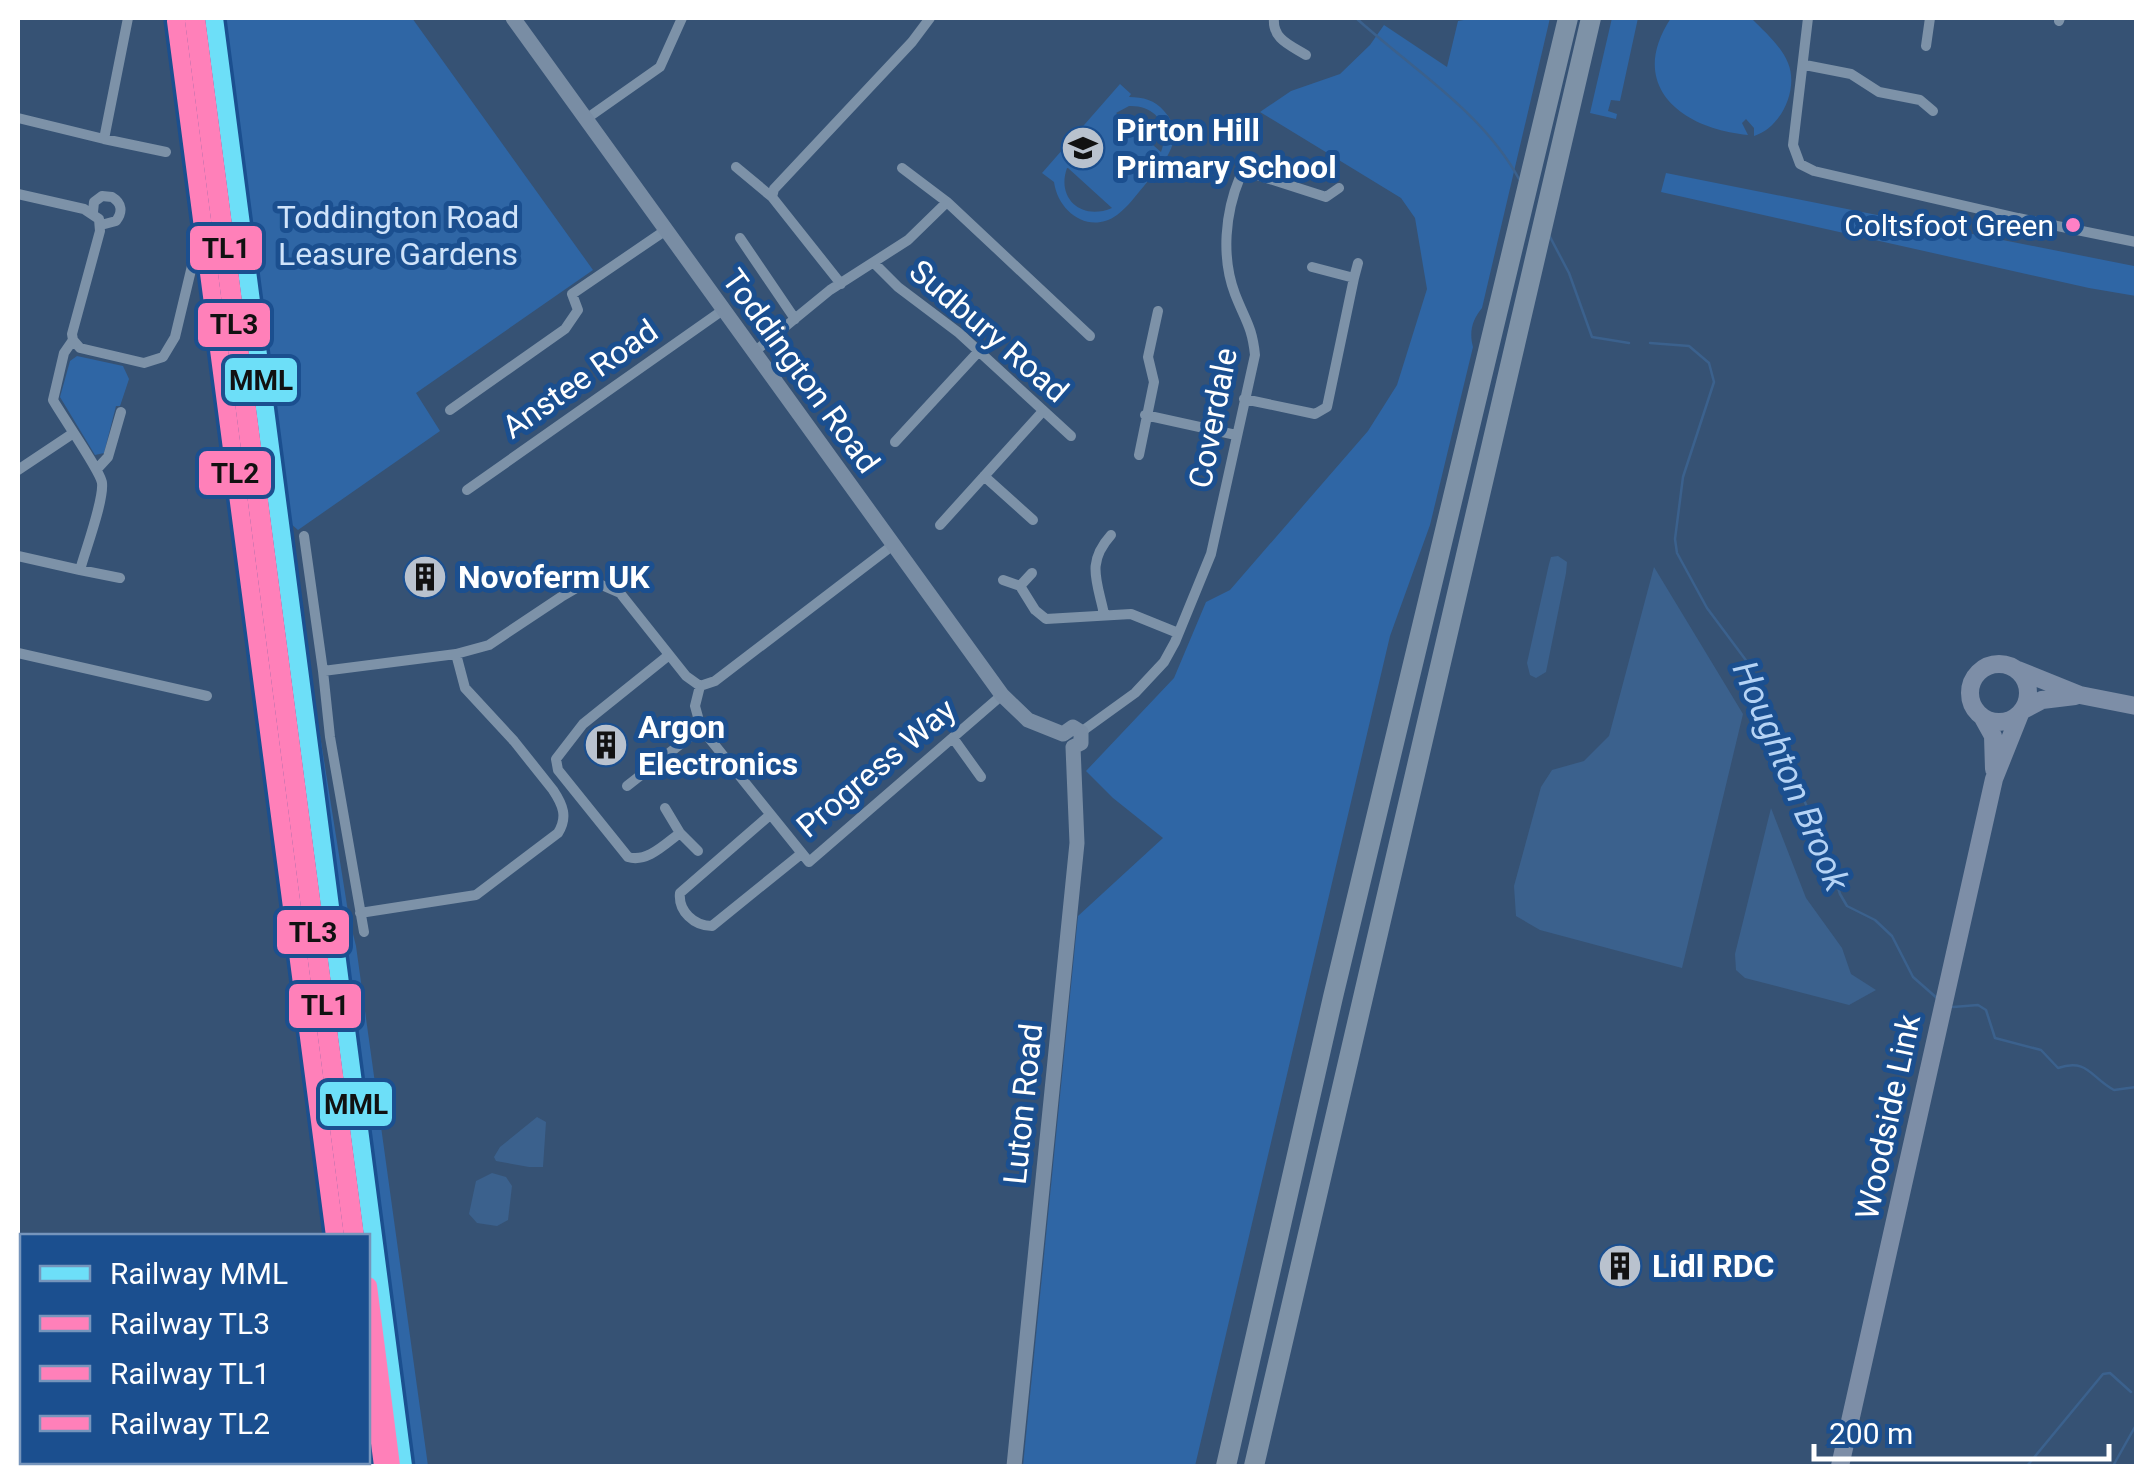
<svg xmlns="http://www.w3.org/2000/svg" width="2154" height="1484" font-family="Roboto,sans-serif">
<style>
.green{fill:#2f66a5;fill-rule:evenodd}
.water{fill:#3b618d}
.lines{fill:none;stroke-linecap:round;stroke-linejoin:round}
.stream{stroke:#3b618d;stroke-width:2.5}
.minor{stroke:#7d92a8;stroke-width:10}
.secondary{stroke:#798da4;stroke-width:15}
.primary{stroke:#7d8ea7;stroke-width:18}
.motorway{stroke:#7e92a7;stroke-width:20}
.rail-1-casing{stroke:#1b4f8f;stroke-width:25}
.rail-2-casing{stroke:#1b4f8f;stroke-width:25}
.rail-3-casing{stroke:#1b4f8f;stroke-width:25}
.rail-4-casing{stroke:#1b4f8f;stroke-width:25}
.rail-1{stroke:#6ddff8;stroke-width:18}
.rail-2{stroke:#ff80b9;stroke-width:18}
.rail-3{stroke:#ff80b9;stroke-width:18}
.rail-4{stroke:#ff80b9;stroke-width:18}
.bus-dot{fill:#ff80c5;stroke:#1b4f8f;stroke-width:4}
.labels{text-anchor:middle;stroke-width:10;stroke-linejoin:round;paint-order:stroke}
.bus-label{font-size:30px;fill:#fff;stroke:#1b4f8f;text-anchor:end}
.poi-label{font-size:32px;font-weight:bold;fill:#fff;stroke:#1b4f8f;text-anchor:start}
.park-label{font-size:32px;fill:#cfe3fa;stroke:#1b4f8f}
.street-label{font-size:32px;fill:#fff;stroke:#1b4f8f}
.water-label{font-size:35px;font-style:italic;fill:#b5d3f5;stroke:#1b4f8f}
.line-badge{stroke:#1b4f8f;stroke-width:4}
.pale-badge-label{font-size:28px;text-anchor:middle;font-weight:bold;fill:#111}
</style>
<rect width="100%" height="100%" fill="#365274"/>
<!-- green -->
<path class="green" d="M187,18h6l159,1218h-16l-58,-522 -8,-95 -45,-317 -6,-86 -12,-55z
M222,18h190l181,252 -177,123 24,38 -142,99 -8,-7 3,42 56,353 7,28 72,520h-20z
M1475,18h75l-68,290c-10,12 -13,24 -9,39l-43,178 -40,111 -195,830h-172l55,-550 85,-78 -50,-40 -27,-27 88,-93 32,-76 24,-12 138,-159 29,-46 30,-96 -12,-71 -14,-20 -141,-86 31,-21 49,-17 30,-29 14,-20 63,42 11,-46z
M1612,18h26l-18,83 -9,-1 -3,11 9,3 -1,5 -26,-6z
M1671,18l81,1c13,13 29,27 36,44 11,26 -7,65 -34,73v-8l-8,-9 -4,4 6,12c-66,-6 -122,-49 -77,-117z
M1120,84l11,10 -2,3c14,0 26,3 35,14 25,27 -2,54 -20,75 -8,9 -16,21 -27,29 -28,20 -59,-3 -63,-33l-12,-9zM1129,106c27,-1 42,20 32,46l-45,-39zM1067,168h1l44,40c-30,13 -56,-9 -45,-40z
M1666,173l468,93 2,30 -47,-8 -428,-96z
M77,356l46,10 6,13 -9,27h-4l-12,47 -9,2 -35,-58 10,-36z"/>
<!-- water -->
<path class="water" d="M1558,556l9,6 -1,11 -20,99 -10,6 -6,-3 -3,-12 22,-99 2,-7z
M1654,567l89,147 -61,254 -142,-38 -24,-14 -2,-30 27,-99 11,-17 32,-9 25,-25z
M1771,808l35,90 36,50 9,26 25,16 -27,15 -104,-27 -9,-8 -1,-16z
M537,1117l9,5 -3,45h-14l-33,-6 -2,-4 6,-10z
M492,1173l14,4 6,9 -4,34 -11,6 -20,-3 -8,-9 7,-33z"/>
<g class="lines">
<!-- stream -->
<path class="stream" d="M1356,18c55,50 127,94 163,161
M1549,235l20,38 23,64 37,6
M1650,343l39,3 20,17 5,19 -31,95 -8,62 2,14 30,55 41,55 13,26 30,71 5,23 27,58 17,53 7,12 28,14 17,16 21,41 25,22
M1953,1007l25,-2 8,5 9,28 46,12 17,18c30,-10 33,10 56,22l22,-3
M2027,1466l76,-92 7,-1 21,19
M2113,1466l23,-41"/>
<!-- minor -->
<path class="minor" d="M1274,18c-2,21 16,27 32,37
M1808,18l-15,127 7,19 14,7 204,47 118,24
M2059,21l1,-3
M1926,46l4,-28
M1805,65l46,9 28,18 41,8 13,11
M18,118l86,21 24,-121
M586,119l74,-52 22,-49
M104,139l62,13
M736,167l36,30 69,87
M18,194l66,15 15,10 1,12 -28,103 1,6 7,8 64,15 19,-6 12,-20 22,-92
M772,197l2,-8 138,-147 18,-24
M947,202l143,134
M93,212l1,-10 8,-6 10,1c10,6 11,15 4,24l-15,4
M740,238l55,81
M874,263l24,24 61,46 112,103
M1354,278l4,-15
M753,353l77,-63 78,-50 39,-38 -45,-34
M1244,399l71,15 12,-7 27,-129 -42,-11
M450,410l115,-81 13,-19 -6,-16 94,-64
M1145,415l91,20
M895,442l84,-91
M1139,455l15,-73 -6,-25 10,-46
M97,469l11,-12 13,-45
M18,470l54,-36
M984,476l49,44
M467,490l256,-180
M940,525l103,-114
M304,536l19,135 133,-17 33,-9 72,-48 24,-14h12l23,10 66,83 14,10 15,-5 178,-136
M18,556l62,14c5,-19 24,-69 22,-87 -1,-11 -40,-67 -49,-83l11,-47 9,-13
M80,570l40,8
M1032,573l-12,13 15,24 11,9 85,-5 47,19
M1003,580l17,6
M1104,614c-7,-34 -18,-51 7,-79
M18,653l189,43
M323,671l7,66 34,195
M700,686l-5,20 6,22 108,134 193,-167
M1081,732l54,-39 29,-31 11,-20 36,-88 44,-199c-3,-29 -10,-35 -20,-61 -14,-37 -10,-81 5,-117l8,-5 78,25 13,-9
M953,738l28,39
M627,786l74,-58
M665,808l15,25c-15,11 -33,30 -52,24l-70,-87 -2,-11 27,-35 86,-69
M770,815l-90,78c-2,18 14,33 32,33l89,-72
M680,833l18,18
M360,913l116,-18 82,-62c10,-16 5,-28 -5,-43l-39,-49 -49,-53 -9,-34"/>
<!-- secondary -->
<path class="secondary" d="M513,18l489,677 26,25 35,14
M1063,734l10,-7 8,5v11l-8,4
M1014,1466l63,-623 -4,-96"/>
<!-- primary -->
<path class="primary" d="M1970 693a29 29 0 1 1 58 0a29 29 0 1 1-58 0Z
M2018,670l62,25 56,11
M2023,710l19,-10 33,-4
M1983,718l10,18 1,33
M1840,1466l154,-687 26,-65"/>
<!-- motorway -->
<path class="motorway" d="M1226,1466l107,-469 235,-979
M1254,1466l337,-1448"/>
<!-- rail-1 casing -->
<g class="rail-1-casing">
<path id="rail-1" d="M214,18l189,1448"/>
</g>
<!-- rail-2 casing -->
<g class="rail-2-casing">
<path id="rail-2" d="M194,21l159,1215
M368,1349l15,117"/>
</g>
<!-- rail-3 casing -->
<g class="rail-3-casing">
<path id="rail-3" d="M196,18l159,1218
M368,1286l23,180"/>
</g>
<!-- rail-4 casing -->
<g class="rail-4-casing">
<path id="rail-4" d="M176,21l159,1215"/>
</g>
<!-- rail-1 -->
<use href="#rail-1" class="rail-1"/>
<!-- rail-2 -->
<use href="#rail-2" class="rail-2"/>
<!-- rail-3 -->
<use href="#rail-3" class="rail-3"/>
<!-- rail-4 -->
<use href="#rail-4" class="rail-4"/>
</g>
<!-- icons -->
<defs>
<g id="school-disc" transform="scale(2.25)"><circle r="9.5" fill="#b9c2ce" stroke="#1b4f8f"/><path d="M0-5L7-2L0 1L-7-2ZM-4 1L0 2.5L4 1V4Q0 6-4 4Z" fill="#111"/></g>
<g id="building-disc" transform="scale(2.25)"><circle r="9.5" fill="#b9c2ce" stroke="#1b4f8f"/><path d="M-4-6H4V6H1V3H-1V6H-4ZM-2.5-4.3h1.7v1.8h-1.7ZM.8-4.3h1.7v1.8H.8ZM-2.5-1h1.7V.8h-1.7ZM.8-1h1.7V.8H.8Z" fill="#111"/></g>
</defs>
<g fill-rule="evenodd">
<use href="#school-disc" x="1083" y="148"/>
<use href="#building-disc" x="425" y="577"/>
<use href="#building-disc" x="606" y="745"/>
<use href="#building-disc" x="1620" y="1266"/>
</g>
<!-- markers -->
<circle class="bus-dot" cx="2073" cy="225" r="9"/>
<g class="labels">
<!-- bus labels -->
<g class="bus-label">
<text x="2054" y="236">Coltsfoot Green</text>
</g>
<!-- poi labels -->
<g class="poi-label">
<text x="1116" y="141">Pirton Hill<tspan x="1116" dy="37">Primary School</tspan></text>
<text x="458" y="588">Novoferm UK</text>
<text x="638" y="738">Argon<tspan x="638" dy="37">Electronics</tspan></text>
<text x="1652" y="1277">Lidl RDC</text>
</g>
<!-- park labels -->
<g class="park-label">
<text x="398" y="228">Toddington Road<tspan x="398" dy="37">Leasure Gardens</tspan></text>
</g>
<!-- street labels -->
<g class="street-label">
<text transform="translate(989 331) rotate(41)" y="11">Sudbury Road</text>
<text transform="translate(801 371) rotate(54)" y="11">Toddington Road</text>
<text transform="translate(580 379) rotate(-35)" y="11">Anstee Road</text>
<text transform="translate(1213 418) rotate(-79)" y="11">Coverdale</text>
<text transform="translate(876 768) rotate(-40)" y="11">Progress Way</text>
<text transform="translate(1023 1104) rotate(-84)" y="11">Luton Road</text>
<text transform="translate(1888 1117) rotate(-78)" y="11">Woodside Link</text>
</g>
<!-- water labels -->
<g class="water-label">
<text transform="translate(1791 776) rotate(67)" y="12">Houghton Brook</text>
</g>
</g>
<g class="line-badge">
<rect x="188" y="224" width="76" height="48" rx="10" fill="#ff80b9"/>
<rect x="196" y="301" width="76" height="48" rx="10" fill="#ff80b9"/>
<rect x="223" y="356" width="76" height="48" rx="10" fill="#6ddff8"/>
<rect x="197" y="449" width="76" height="48" rx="10" fill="#ff80b9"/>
<rect x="275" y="908" width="76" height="48" rx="10" fill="#ff80b9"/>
<rect x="287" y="982" width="76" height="48" rx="10" fill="#ff80b9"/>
<rect x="318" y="1080" width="76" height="48" rx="10" fill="#6ddff8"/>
</g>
<g class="pale-badge-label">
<text x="226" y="258">TL1</text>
<text x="234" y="334">TL3</text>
<text x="261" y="390">MML</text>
<text x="235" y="483">TL2</text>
<text x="313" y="942">TL3</text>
<text x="325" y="1015">TL1</text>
<text x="356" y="1114">MML</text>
</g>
<!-- border -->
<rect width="2154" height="1484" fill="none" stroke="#ffffff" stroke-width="40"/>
<!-- legend -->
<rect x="20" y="1234" width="350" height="230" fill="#1b4f8f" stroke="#7695bc" stroke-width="2.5"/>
<rect x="40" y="1266" width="50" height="15" fill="#6ddff8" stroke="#7695bc" stroke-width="2.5"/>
<text x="110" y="1284" font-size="30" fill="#ffffff">Railway MML</text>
<rect x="40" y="1316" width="50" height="15" fill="#ff80b9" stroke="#7695bc" stroke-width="2.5"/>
<text x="110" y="1334" font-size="30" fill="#ffffff">Railway TL3</text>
<rect x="40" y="1366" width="50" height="15" fill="#ff80b9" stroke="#7695bc" stroke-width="2.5"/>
<text x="110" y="1384" font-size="30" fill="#ffffff">Railway TL1</text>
<rect x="40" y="1416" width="50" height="15" fill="#ff80b9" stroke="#7695bc" stroke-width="2.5"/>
<text x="110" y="1434" font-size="30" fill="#ffffff">Railway TL2</text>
<!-- scale -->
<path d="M1814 1444v15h295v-15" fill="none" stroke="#ffffff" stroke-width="5"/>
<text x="1829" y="1444" font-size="30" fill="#ffffff" stroke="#1b4f8f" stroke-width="8" paint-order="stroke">200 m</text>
</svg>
